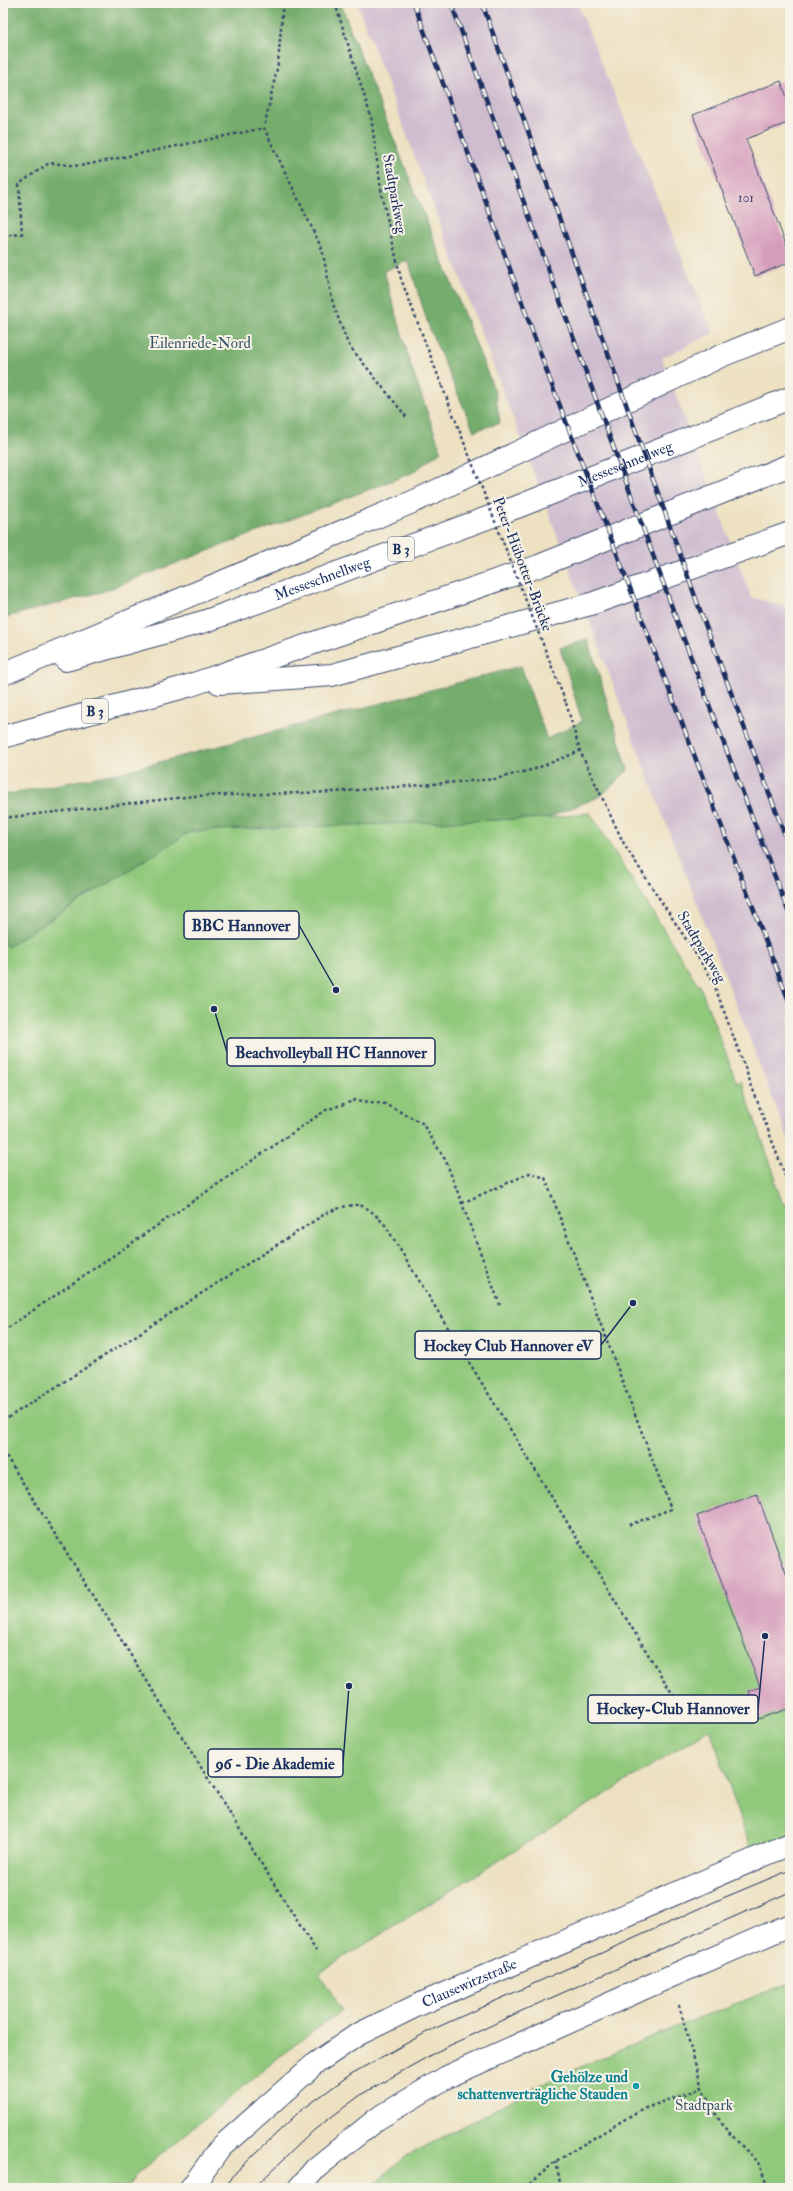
<svg xmlns="http://www.w3.org/2000/svg" width="793" height="2191" font-family="'IM FELL Double Pica',serif">
<style>
.industrial{fill:#cfbdcf}
.green{fill:#91c97c;stroke:#567c6d}
.forest{fill:#74ad6c;stroke:#486e65}
.building{fill:#d59dbc}
.lines{fill:none;stroke-linecap:round;stroke-linejoin:round}
.tertiary-casing{stroke:#3a4a6d;stroke-width:24}
.trunk-casing{stroke:#3a4a6d;stroke-width:24}
.path{stroke:#3a4a6d;stroke-width:2.5;stroke-dasharray:3 3;stroke-linecap:butt}
.tertiary{stroke:#fff;stroke-width:22}
.trunk{stroke:#fff;stroke-width:22}
.tram{stroke:#1b2f5e;stroke-width:1}
.rail-casing{stroke:#1b2f5e;stroke-width:4.5}
.rail{stroke:#f7f3e8;stroke-width:3;stroke-dasharray:9;stroke-linecap:butt}
.path-bridge{stroke:#3a4a6d;stroke-width:2.5;stroke-dasharray:3 3;stroke-linecap:butt}
.culture-dot{fill:#0f9aa8;stroke:#f7f3e8;stroke-width:1.5}
.labels{text-anchor:middle;stroke-width:4;stroke-linejoin:round;paint-order:stroke}
.number-label{font-size:13px;fill:#4a4a76}
.shield{fill:#f7f3e8;stroke:#5d6a87;stroke-width:1}
.shield-label{font-size:14px;font-weight:bold;fill:#1b2f5e}
.street-label{font-size:15px;fill:#1b2f5e;stroke:#f7f3e8}
.park-label{font-size:15px;fill:#385666;stroke:#f7f3e8}
.culture-label{font-size:15px;font-weight:bold;fill:#0d838f;stroke:#f7f3e8;text-anchor:end}
.leader{fill:none;stroke:#1b2f5e;stroke-width:1.5}
.callout-dot{fill:#1b2f5e;stroke:#f7f3e8;stroke-width:1.5}
.callout{fill:#f7f3e8;stroke:#1b2f5e;stroke-width:1.5}
.callout-label{font-size:16px;text-anchor:middle;font-weight:bold;fill:#1b2f5e}
</style>
<rect width="100%" height="100%" fill="#f7f3e8"/>
<filter id="ink" filterUnits="userSpaceOnUse"><feTurbulence type="fractalNoise" baseFrequency=".025" numOctaves="2"/><feDisplacementMap in="SourceGraphic" scale="8" xChannelSelector="R" yChannelSelector="G"/><feConvolveMatrix kernelMatrix="1 2 1 2 8 2 1 2 1" color-interpolation-filters="sRGB"/></filter>
<filter id="wash" filterUnits="userSpaceOnUse"><feTurbulence type="fractalNoise" baseFrequency=".012" numOctaves="4" result="noise"/><feDisplacementMap in="SourceGraphic" scale="16" xChannelSelector="R" yChannelSelector="G"/><feGaussianBlur stdDeviation="0.9" result="paint"/><feColorMatrix in="noise" values="0 0 0 0 0 0 0 0 0 0 0 0 0 0 0 0 0 1.4 0 .05"/><feComposite in="paint" operator="in"/></filter>
<g filter="url(#wash)">
<rect width="100%" height="100%" fill="#ede1c1"/>
<!-- industrial -->
<path class="industrial" d="M357,3h220l136,330 -51,25 89,239 39,11v535l-142,-366z"/>
<!-- green -->
<path class="green" d="M590,813l111,176 36,94 4,-2 35,98 -2,1 9,24 3,-1 4,10v631l-36,14 -44,-129 -391,244 23,37 -58,43 -149,123 -8,12h-124v-1248l4,7 184,-116 356,-13z
M790,1983v205h-420l35,-31 147,-78 133,-56z"/>
<!-- forest -->
<path class="forest" d="M3,3h338l12,34 142,355 5,31 -26,8 -44,-101 -22,-70 -24,11 27,95 30,85 -29,22 -311,119 -98,26z
M588,639l40,131 -27,26 -54,22 -356,13 -184,116 -4,-7v-145l119,-23 399,-106 26,73 35,-18 -22,-73z"/>
<g id="blocks">
<!-- building -->
<path class="building" d="M781,81l9,25v16l-44,17 44,116v7l-35,14 -62,-161z
M757,1494l33,90v124l-31,11 -10,-28 11,-4 -63,-171z"/>
</g>
</g>
<g filter="url(#ink)">
<use href="#blocks" fill-opacity="0" stroke="#3a4a6d" stroke-width="1"/>
<g class="lines">
<!-- tertiary casing -->
<g class="tertiary-casing">
<g id="tertiary">
<path id="s1" d="M191,2188l30,-41 95,-84 41,-28 59,-29 374,-162"/>
<path d="M299,2188l17,-20 61,-49 70,-42 222,-100 121,-52"/>
</g>
</g>
<!-- trunk casing -->
<g class="trunk-casing">
<g id="trunk">
<path id="s2" d="M66,660l140,-39 311,-114 273,-109"/>
<path d="M3,674l414,-174 304,-144 69,-28"/>
<path d="M219,683l113,-8 259,-71 199,-71"/>
<path d="M3,737l185,-51 351,-120 251,-101"/>
</g>
</g>
<!-- path -->
<path class="path" d="M283,3l-5,61 -14,64 58,121 11,55 15,40 60,75
M335,3l36,114 11,79 19,83 41,107
M3,236l19,-2 -3,-50 30,-21 31,3 184,-38
M566,703l14,48 45,95 87,133 78,210
M3,818l191,-22 140,-4 161,-13 40,-10 45,-18
M462,1203l68,-30 15,5 126,331 -42,16
M3,1331l323,-221 30,-10 29,4 37,19 24,38 54,144
M3,1421l325,-209c31,-11 35,-11 57,13l296,483
M3,1451l313,500
M679,2005l23,83 20,37 37,39 9,24
M556,2161l5,27
M525,2188l31,-27 84,-51 62,-22"/>
<!-- tertiary -->
<use href="#tertiary" class="tertiary"/>
<!-- trunk -->
<use href="#trunk" class="trunk"/>
<!-- tram -->
<path class="tram" d="M225,2188l11,-16 63,-60 52,-38 76,-42 296,-134 67,-28
M254,2188l60,-58 48,-36 74,-42 81,-39 273,-121"/>
<!-- rail casing -->
<g class="rail-casing">
<path id="rail" d="M414,3l136,377 240,624
M451,3l229,626 110,287
M482,3l223,621 85,224"/>
</g>
<!-- rail -->
<use href="#rail" class="rail"/>
<!-- path-bridge -->
<path class="path-bridge" d="M442,386l124,317"/>
</g>
</g>
<!-- markers -->
<circle class="culture-dot" cx="636" cy="2086" r="4"/>
<g class="labels">
<!-- number labels -->
<g class="number-label">
<text x="746" y="202">101</text>
</g>
<!-- shield labels -->
<g class="shield">
<rect x="388" y="537" width="26" height="24" rx="3"/>
<rect x="82" y="699" width="26" height="24" rx="3"/>
</g>
<g class="shield-label">
<text x="401" y="554">B 3</text>
<text x="95" y="716">B 3</text>
</g>
<!-- street labels -->
<g class="street-label">
<text transform="translate(395 194) rotate(80)" y="5">Stadtparkweg</text>
<text dy="5" stroke="none"><textPath href="#s2" startOffset="593">Messeschnellweg</textPath></text>
<text transform="translate(523 564) rotate(69)" y="5">Peter-Hübotter-Brücke</text>
<text dy="5" stroke="none"><textPath href="#s2" startOffset="269">Messeschnellweg</textPath></text>
<text transform="translate(702 947) rotate(59)" y="5">Stadtparkweg</text>
<text dy="5" stroke="none"><textPath href="#s1" startOffset="351">Clausewitzstraße</textPath></text>
</g>
<!-- park labels -->
<g class="park-label">
<text x="200" y="348">Eilenriede-Nord</text>
<text x="704" y="2110">Stadtpark</text>
</g>
<!-- culture labels -->
<g class="culture-label">
<text x="628" y="2082">Gehölze und<tspan x="628" dy="17">schattenverträgliche Stauden</tspan></text>
</g>
</g>
<!-- callouts -->
<path class="leader" d="M336 990L299 925M214 1009L227 1052M633 1303L601 1345M765 1636L758 1709M349 1686L343 1763"/>
<g class="callout-dot">
<circle cx="336" cy="990" r="4"/>
<circle cx="214" cy="1009" r="4"/>
<circle cx="633" cy="1303" r="4"/>
<circle cx="765" cy="1636" r="4"/>
<circle cx="349" cy="1686" r="4"/>
</g>
<g class="callout">
<rect x="184" y="911" width="115" height="28" rx="4"/>
<rect x="227" y="1038" width="208" height="28" rx="4"/>
<rect x="415" y="1331" width="186" height="28" rx="4"/>
<rect x="588" y="1695" width="170" height="28" rx="4"/>
<rect x="208" y="1749" width="135" height="28" rx="4"/>
</g>
<g class="callout-label">
<text x="241" y="931">BBC Hannover</text>
<text x="331" y="1058">Beachvolleyball HC Hannover</text>
<text x="508" y="1351">Hockey Club Hannover eV</text>
<text x="673" y="1714">Hockey-Club Hannover</text>
<text x="275" y="1769">96 - Die Akademie</text>
</g>
<!-- margin -->
<rect width="793" height="2191" fill="none" stroke="#f7f3e8" stroke-width="16"/>
</svg>
